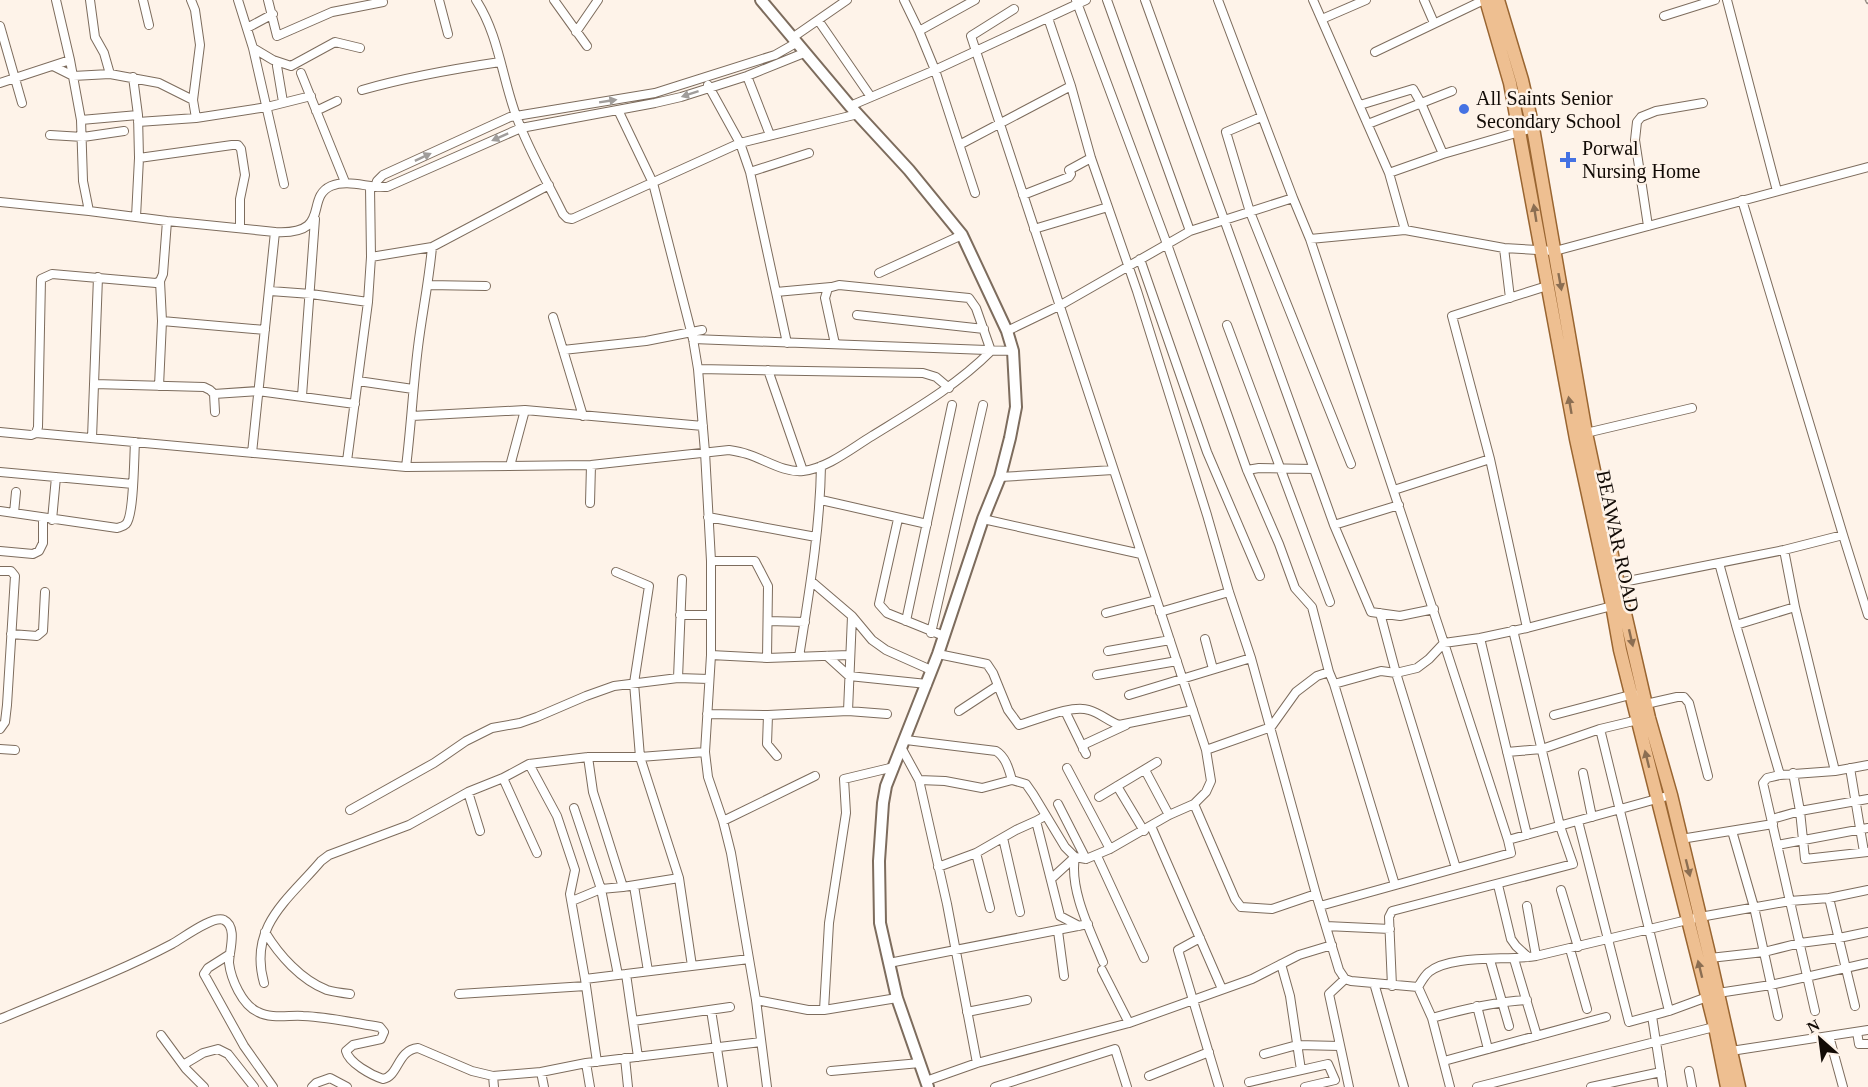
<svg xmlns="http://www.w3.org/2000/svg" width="1868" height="1087" font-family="'Times New Roman',serif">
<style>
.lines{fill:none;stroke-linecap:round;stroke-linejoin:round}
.street-casing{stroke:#7d6c5d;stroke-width:10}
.secondary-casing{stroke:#7d6c5d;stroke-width:14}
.primary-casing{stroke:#996531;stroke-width:15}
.street{stroke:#fff;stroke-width:8}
.secondary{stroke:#fff;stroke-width:10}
.primary{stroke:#eebf91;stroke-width:12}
.rail-casing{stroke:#928982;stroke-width:4.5}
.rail{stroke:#fef3e9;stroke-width:2;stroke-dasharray:7;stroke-linecap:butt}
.oneway{fill:#a09d9b}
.oneway2{fill:#8b6e52}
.poi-dot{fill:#4572e3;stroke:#fef3e9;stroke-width:2}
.labels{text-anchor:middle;stroke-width:5;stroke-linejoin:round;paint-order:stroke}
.poi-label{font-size:20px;fill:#120b06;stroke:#fef3e9;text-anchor:start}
.street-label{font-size:20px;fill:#120b06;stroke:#fef3e9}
</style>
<rect width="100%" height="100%" fill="#fef3e9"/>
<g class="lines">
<!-- street casing -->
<g class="street-casing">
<path id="street" d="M56,0l14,60 11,60 2,61 6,30 78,10 108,11c58,3 29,-34 56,-46 17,-7 37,2 56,1l134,-59 134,-25 26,-6 66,-21 57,-23
M90,0l5,37 9,16 6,21 49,9 34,17
M143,0l6,25
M191,0l4,10 5,35 -7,55 3,18
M238,0l15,48 31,136
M268,0l9,36 55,-24 51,-10
M439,0l9,34
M476,0c23,35 26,79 41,118 12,33 31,65 46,96l4,4 5,1 168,-76 118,-29
M554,0l33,46
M904,0l15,31 56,-31
M1076,0l91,244 80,226 32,74 16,44 17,19 17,65 5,12 61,201
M1107,0l83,231
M1145,0l169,469
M1218,0l75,198
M1313,0l76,173 16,57
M1424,0l10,23
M1727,0l50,191
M1664,16l51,-16
M1048,18l23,68 20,72 46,133 70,224 22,77 22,66 65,236 23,76 6,9 6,2 67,6 14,31 18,69
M1322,19l44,-19
M818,20l53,77
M0,26l22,77
M247,28l26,-14
M919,31l16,39 40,123
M576,32l22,-32
M792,38l55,-38
M253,48l20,12 18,6 44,-24 25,6
M1375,52l109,-52
M53,66l20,10 37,-2
M277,66l6,36
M301,73l44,109
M747,76l23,59
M133,77l5,38 1,43 93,-13h6l3,4 4,26 -5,24v29
M0,83l70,-23
M708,85l32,58 10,29 37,171
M362,90c45,-13 91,-21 138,-28
M1360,105l53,-16 8,14 22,51
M850,106l85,-36 151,-70
M618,110l35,73 40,156 5,30 7,83 6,109v94l-6,97 3,25 15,44 8,32 25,147 11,87
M316,111l21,-10
M1261,117l-35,15 24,80 101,252
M81,120l57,-5
M138,122l58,-4 71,-11 44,-11
M1368,124l84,-33
M50,135l33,2 41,-6
M961,144l110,-58
M750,172l59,-19
M1389,173l54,-19 90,-26
M375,187l2,-6 6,-6 127,-58 145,-24 120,-38 21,-12
M1023,195l46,-18 2,-3 -2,-4 22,-12
M1742,200l101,335
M0,202l89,9
M136,217l3,-59
M1648,226l-13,-86 2,-18 4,-5 15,-6 47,-8
M1034,229l74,-22
M1310,239l134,404 36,-5 47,-10 89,-23
M1504,248l6,50
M371,257l61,-10 117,-62
M1140,259l67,193 53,124
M879,273l83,-38
M428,285l58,1
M270,291l41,3 57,8
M776,292l55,-5
M857,315l127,14
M553,317l30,99
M162,321l103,9
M1227,325l103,277
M1007,331l52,-25 131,-75 103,-33 17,41 95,-9 99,18 51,3 313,-84
M693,339l320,12
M563,350l83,-9 56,-11
M698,369l225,4 13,4 13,11
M768,370l35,101
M358,381l55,8
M94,384l110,3 6,3 4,4 1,18
M159,386l3,-65 -2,-40 3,-7 4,-53
M214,394l44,-3 97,13
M302,396l13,-177
M412,416l113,-6 178,16
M0,432l31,3 5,-2 370,34 185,-2 138,-15c6,1 12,2 18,4 17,5 37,19 56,17 25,-3 49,-23 69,-35 42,-26 84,-50 119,-85l-15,-43 -7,-10 -130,-13 -11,3 -3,10 10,46
M36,433l2,-6 3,-148 11,-5 104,9 4,-2
M1586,433l106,-25
M92,438l6,-161
M252,453l23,-221
M347,461l21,-159 3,-45 -1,-70
M510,466l15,-56
M406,467c5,-40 7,-80 12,-120 4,-33 11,-66 14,-100
M1247,470l12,-2 55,1 20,56 37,87 29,4 34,-7
M0,472l133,12
M1000,477l113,-7
M1394,490l96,-31
M821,500l106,24
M590,503l1,-38
M0,511l117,17c3,-1 6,-1 9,-4 8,-8 8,-67 9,-82
M14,513l2,-21
M708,517l108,20
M898,519l-19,85 8,9 57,23
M983,519l158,35
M52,520l4,-43
M1334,525l65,-20
M1784,550l11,57 40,164
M0,551l33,3 6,-3 4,-8v-25
M711,561h44l13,25 -1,72
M1719,563l17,62
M0,571h11l4,5 -8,129 -2,17 -5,7
M811,581l41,35 -4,95
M1618,583l166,-33 59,-15 25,80
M1160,612l69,-20
M1106,613l50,-13
M1380,613l16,60 60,195
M680,615h31
M852,616l20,24 14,10 45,20
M768,621l37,1
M906,621l46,-216
M1527,628l-37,-169 -38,-143 95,-30
M931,633l52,-228
M11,634l26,2 6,-5 2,-39
M1480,638l47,197
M1205,639l8,30
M1108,651l62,-11
M938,654l49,10 6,9 15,37 11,15c18,-5 53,-21 70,-15 11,3 19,11 30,15l74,-15
M711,655l56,3 82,-3
M827,656l22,20 78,8
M799,657c10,-64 21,-127 22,-191
M1097,675l80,-14
M678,678l4,-99
M1334,684l47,-13 15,2 21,-5 12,-9 15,-16 64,197
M1129,695l122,-37
M1646,704l31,-7h7l5,6 19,73
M959,711l38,-25
M1065,711l21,43
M707,714l61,1 80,-4 39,3
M768,715l-1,29 10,12
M1554,715l80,-21
M1600,729l69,282
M906,740l90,11c10,6 13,19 16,29
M0,749l15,1
M902,749l17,31 28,124 30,159
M1083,749l2,-5 41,-19
M1206,750l65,-23 25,-35 21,-16 12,-4
M1507,752l35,-3 58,-20 42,-10
M588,757l5,35 30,95
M529,764l28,52 18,54 -5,24 15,85 12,83
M1067,768l43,81
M1850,768l14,84
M1145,770l24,45
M1583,773l9,44
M1793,773l7,38 5,48 63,-7
M1780,775l-44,-150 59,-18
M503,778l34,75
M919,780l26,1 37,7 30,-8 14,4 7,10 32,53 10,10 11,2 24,-10 59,-34 25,-11 12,-12 5,-11 -5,-31 -235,-714 43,-27
M1117,786l27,45
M468,792l12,39
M1099,797l58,-35
M1058,804l28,55
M1194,804l41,95 6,8 31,2 44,-15
M574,808l27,81 17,86
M350,810l84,-47 32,-22 26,-13 28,-5 17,-6 49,-21 28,-10 64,-8 31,1
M1045,816l-9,5 24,95 19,10
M1772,819l28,-8 68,-12
M723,821l92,-45
M1578,821l51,201 40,-11 49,-18 53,-8 97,-22
M1151,826l71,163
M1732,831l22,76 24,109
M1003,838l17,74
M1681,839l92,-15
M1777,845l91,-17
M976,853l14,55
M1097,856l47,102
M1075,857c-6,33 16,75 28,105
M938,867l38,-14 40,-23 20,-9
M1051,879l24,-22
M1498,885l13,54 5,7 12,11
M634,886l14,85
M1561,890l17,57
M1829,898l26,108
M572,901l29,-12 22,-2 56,-9
M1320,906l191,-53 -3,-13 163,-45
M1527,906l9,50
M1326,926l64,3
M1058,931l6,45
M265,932c14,23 36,48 62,58 7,2 15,3 23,4
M1200,938l-22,12 41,137
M1570,949l17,60
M230,954l-22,14 -4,6 40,72 29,41
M1710,958l54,-6 36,-9 39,-5 29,-6
M1514,959l23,77
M1490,960l19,66
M889,963l199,-39
M1281,964l9,32 11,74
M692,966l-13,-88 -39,-121 65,-5
M1102,970l27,53
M626,974l12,83
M585,979l164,-20
M1345,979l-16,15 20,93
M264,983c-16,-57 25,-84 57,-122l8,-6 80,-30 59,-33 35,-14 26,-14 59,-7h52l-6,-74 15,-97 -33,-14
M1374,983l30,104
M1392,986l-3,-69 3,-6 181,-47 -13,-38 -47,-196
M1418,987c3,-5 7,-12 11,-15 22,-18 78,-11 107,-16l164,-39 90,-16 39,-3 39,-8
M459,994l127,-8
M756,1000l52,10h16l73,-12
M1477,1006l11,43
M711,1010l12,77
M824,1010l5,-87 17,-110 -2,-34 50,-12
M1815,1011l-52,-228 4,-5 13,-3 55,-4 33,-6
M967,1012l60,-12
M1652,1016l11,71
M1432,1018c32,-9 62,-16 95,-18
M0,1019c57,-24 117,-46 172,-75 11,-6 41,-29 52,-24 14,7 5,31 5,43 2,16 13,42 29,49 13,7 31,3 45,4 26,1 52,7 77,11l4,5 -3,7 -28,6 -7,6c3,12 25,24 37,28 16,-3 14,-29 35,-31l54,23 21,5 48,-4 45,-9 175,-21
M633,1021l97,-14
M1857,1032l2,12h9
M161,1035l25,34 18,18
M1829,1036l14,51
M1731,1051l137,-21
M1264,1054l33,-9 43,1
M625,1058l3,29
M1444,1061l162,-44
M586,1063l4,24
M183,1065l20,-12 15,-4 10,5 26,33
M831,1071l89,-8
M1689,1071l3,16
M541,1072l3,15
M493,1076l1,11
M1149,1076l60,-24
M926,1081l51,-18 152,-40 123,-44 47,-24 33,-10
M1249,1082l79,-18 7,16 -30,7
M312,1087l4,-4 14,-5 17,9
M995,1087l120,-38 12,38
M1477,1087l241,-61
M1591,1087l70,-15"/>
</g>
<!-- secondary casing -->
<g class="secondary-casing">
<path id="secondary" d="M761,0l89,106 59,64 53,65 45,96 6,20 3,56 -6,31 -10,39 -17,42 -45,135 -52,132 -3,17 -4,58 1,62 17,75 31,89"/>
</g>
<!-- primary casing -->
<g class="primary-casing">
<path id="primary" d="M1486,0l24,83 66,356 36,166 8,45 95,377 12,60
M1498,0l24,80 11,48 53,305 32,150 31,135 22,77 39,163 29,129"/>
</g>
<!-- street -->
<use href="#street" class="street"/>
<!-- secondary -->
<use href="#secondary" class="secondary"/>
<!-- primary -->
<use href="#primary" class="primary"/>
<!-- rail casing -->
<g class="rail-casing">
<path id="rail" d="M1867,0l1,2"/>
</g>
<!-- rail -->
<use href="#rail" class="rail"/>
</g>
<!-- one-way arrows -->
<defs><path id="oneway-solid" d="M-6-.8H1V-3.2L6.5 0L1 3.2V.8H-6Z" transform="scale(1.5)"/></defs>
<g class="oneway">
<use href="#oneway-solid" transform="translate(690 94) rotate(162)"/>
<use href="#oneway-solid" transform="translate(608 101) rotate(-9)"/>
<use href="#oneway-solid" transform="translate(500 137) rotate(156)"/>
<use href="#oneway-solid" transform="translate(423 157) rotate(-25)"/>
</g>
<g class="oneway2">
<use href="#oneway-solid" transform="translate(1535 213) rotate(-99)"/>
<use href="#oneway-solid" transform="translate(1560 282) rotate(80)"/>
<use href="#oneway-solid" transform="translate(1570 405) rotate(-100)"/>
<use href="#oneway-solid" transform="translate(1631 638) rotate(77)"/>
<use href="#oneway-solid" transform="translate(1647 759) rotate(-104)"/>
<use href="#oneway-solid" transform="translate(1688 868) rotate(76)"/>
<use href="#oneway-solid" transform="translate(1700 969) rotate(-104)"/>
</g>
<!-- markers -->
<g class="poi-dot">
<circle cx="1464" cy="109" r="6"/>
<path d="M1565 151h6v6h6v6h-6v6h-6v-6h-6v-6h6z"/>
</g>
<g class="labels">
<!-- poi labels -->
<g class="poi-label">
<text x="1476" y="105">All Saints Senior<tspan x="1476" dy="23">Secondary School</tspan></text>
<text x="1582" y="155">Porwal<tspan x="1582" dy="23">Nursing Home</tspan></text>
</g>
<!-- street labels -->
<g class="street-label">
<text transform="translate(1618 541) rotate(78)" y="7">BEAWAR ROAD</text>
</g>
</g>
<!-- north arrow -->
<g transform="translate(1820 1039) rotate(332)" stroke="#fef3e9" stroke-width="4.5" paint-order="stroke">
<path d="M0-4.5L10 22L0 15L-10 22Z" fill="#120b06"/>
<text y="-9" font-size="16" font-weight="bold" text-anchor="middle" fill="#120b06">N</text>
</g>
</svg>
